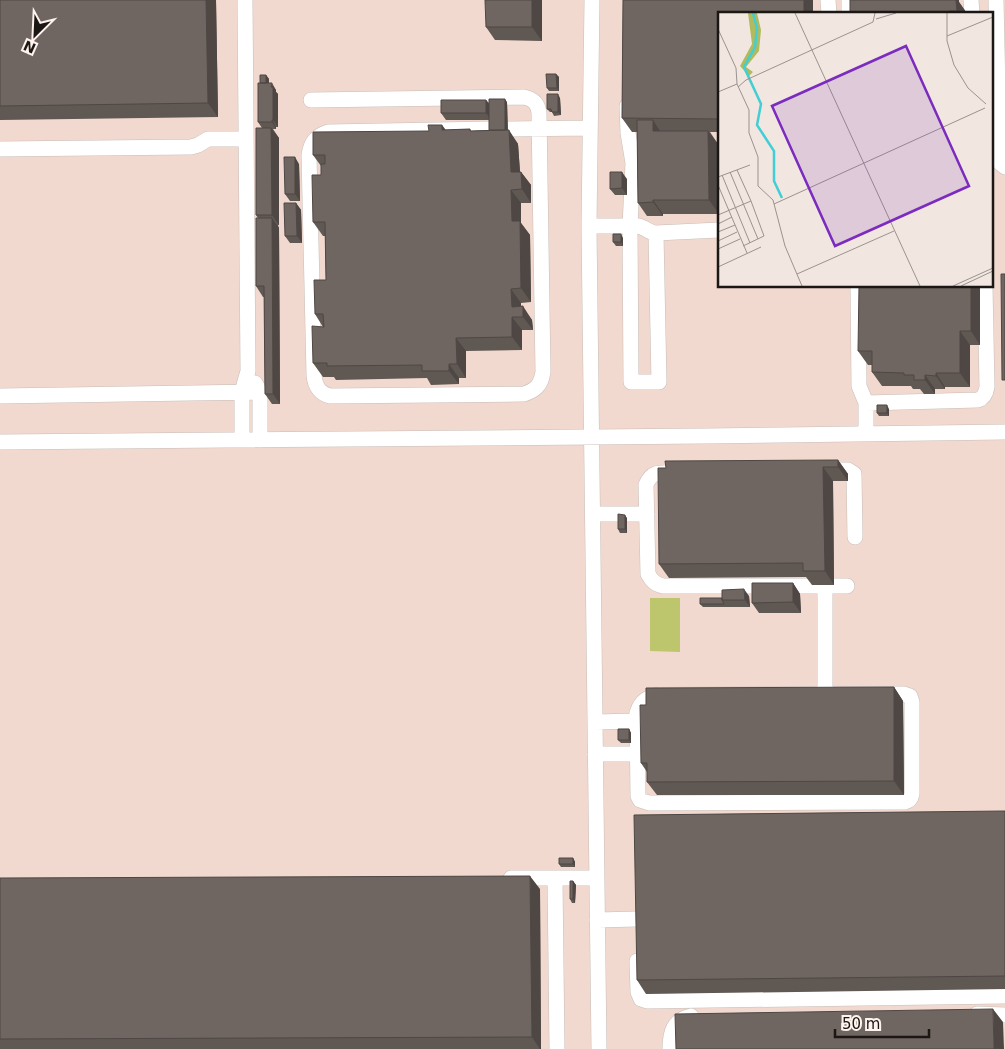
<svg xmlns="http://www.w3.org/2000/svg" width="1005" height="1049" font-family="'DejaVu Sans',sans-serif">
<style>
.industrial{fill:#f1d9cf;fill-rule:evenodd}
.grass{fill:#bdc56d}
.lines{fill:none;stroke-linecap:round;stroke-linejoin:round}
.minor-casing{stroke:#c8beb8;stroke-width:16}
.minor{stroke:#fff;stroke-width:15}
.wall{fill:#605853}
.shaded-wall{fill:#4e4744}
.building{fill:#706661;stroke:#4e4744}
.inset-river{fill:none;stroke:#42ced5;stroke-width:2.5}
.inset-road{fill:none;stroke:#9b938f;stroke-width:1}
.view{fill:#7b2cbf;fill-opacity:0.15;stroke:#7b2cbf;stroke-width:2.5}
.inset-edge{fill:none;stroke:#1b1715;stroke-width:2.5}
</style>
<rect width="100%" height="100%" fill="#f1e6e0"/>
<!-- industrial -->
<path class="industrial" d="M0,0h1005v1049h-1005zM719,14h272v272h-272z"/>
<!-- grass -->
<path class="grass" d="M650,598h30v54l-30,-1z"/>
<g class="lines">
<!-- minor casing -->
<g class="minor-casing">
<path id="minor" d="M592,0l-3,226 10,823
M828,0l1,14
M849,0v14
M971,0l1,14
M996,0l2,91v65l2,7 5,4
M311,100l213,-3c9,2 14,6 15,16l4,259c-2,13 -7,18 -19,22l-194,2c-11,-3 -15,-10 -16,-21l-5,-220c2,-13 7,-19 19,-23l162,-3
M627,106l1,27 5,30 -3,63 1,156h28l-3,-149
M509,129l81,-1
M0,149l191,-2 7,-2 10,-6h38
M589,226h49c7,1 11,7 18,7l63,-3
M858,286l1,100 7,17v31
M255,383l5,9v48
M0,396l260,-4
M866,403l112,-3c6,-2 8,-7 9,-13l-2,-101
M242,440v-48l6,-21 -3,-371
M0,442l706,-6 299,-4
M826,470h22l6,4 1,63
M678,473c-15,0 -26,-4 -32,12l2,89c4,7 7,10 15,12h184
M593,514h54
M825,694v-108
M904,694l6,2 2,6v92c-1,5 -3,7 -7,8l-256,1 -9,-3 -2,-4 -1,-83c4,-13 11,-16 23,-18z
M595,722l41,-1
M595,754h42
M511,878h86
M555,878l2,171
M597,920l40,-1
M637,961l1,31 3,7 6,2 358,-5
M977,1014l28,1
M670,1049c0,-16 3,-29 21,-33"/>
</g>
<!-- minor -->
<use href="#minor" class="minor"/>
</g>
<!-- wall -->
<path class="wall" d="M0,0h216l2,117 -218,3z
M542,0v41l-47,-1 -9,-13z
M623,0h190v14h-94v118h-9l8,12 1,70h-56v2h-16l-9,-13 -1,-71h-5l-10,-14z
M959,2l7,10v2h-116z
M556,74l3,3v14h-10l-2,-3z
M266,75l3,4v4l7,7v2l2,2v33h-2v2h-3l6,9v87h-1l1,3 1,176h-8l-7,-10 -1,-97h-1l-7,-11 2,-68 -2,-3 6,-87 -4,-6 2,-39z
M560,98l1,17 -7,1 -2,-4h-2l-3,-3z
M486,100l3,3 18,-1 1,28 10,14 2,28h1l10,13v18h-10v20l9,12 1,67 -10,1v3l11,14 1,10h-11v20l-56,1v27h-7v6l-28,1 -4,-7 -91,2 -2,-3h-11l-10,-14 10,-36 -8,-13 11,-34 -1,-44h-2l-10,-14 8,-47v-9l-8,-11 133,-25 24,-1 1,2 18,-1v-10h-43l-5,-7z
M299,164l1,37h-10l-5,-7z
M627,179v16h-12l-5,-6z
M296,203l5,7 1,33h-12l-5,-7z
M623,238v8h-7l-3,-4z
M980,286v59h-10v42h-25v2h-10v5h-11l-4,-5h-7l-2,-3h-29l-10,-14v-7h-4l-10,-14z
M889,409v7h-10l-2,-3z
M838,460l10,14v7h-15l1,104h-22l-6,-8 -137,1 -10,-14 7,-96z
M627,518v15h-7l-2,-4z
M793,583l7,11 1,19h-42l-7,-10z
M749,596l1,11h-47l-3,-3 22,-6z
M894,687l9,14 1,94h-247l-10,-13v-10l-6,-9 5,-58z
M629,729l2,4v10h-10l-3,-3z
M1005,811v178l-359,5 -9,-14z
M573,858l2,4v5h-14l-2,-3z
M0,878l540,11 1,160h-541z
M573,881l3,4 -1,18h-3l-2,-4z"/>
<!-- shaded-wall -->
<path class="shaded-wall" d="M206,0h10l2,117 -10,-14z
M532,0h10v41l-10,-14z
M804,0h9v14h-9z
M950,0h9v2l7,10v2h-8z
M556,74l3,3v14l-2,-3z
M266,75l3,4v7l-3,-3z
M272,83l4,7v2l2,2v33l-5,-7z
M558,94l2,4 1,17 -3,-3z
M505,99l2,3 1,42 -3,-3z
M486,100l5,7v13l-5,-7z
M272,120l4,7v2l-4,-7z
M653,120l9,14 -9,-3z
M442,125l10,13 -10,-8z
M271,128l8,10v87l-7,-10z
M509,130l9,14 3,42 -10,-14z
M708,131l10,13 1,70 -10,-14z
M295,157l4,7 1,37 -5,-7z
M521,172l10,13v18l-9,-14z
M622,172l5,7v16l-5,-7z
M511,190l10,13v20l9,12 1,67 -10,-14 -9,-67z
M653,200l10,14v2l-10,-14z
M296,203l5,7 1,33 -5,-7z
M272,218l7,10 1,176 -7,-10z
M621,234l2,4v8l-2,-4z
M971,286h9v59l-9,-14z
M511,289l10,14v14l-9,-10z
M523,306l9,14 1,10 -10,-13z
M512,317l10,13v20l-10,-13z
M960,331l10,14v42l-10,-14z
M456,338l10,13v27l-9,-14z
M449,364l10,14v6l-10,-13z
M936,373l9,14v2l-9,-13z
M925,375l10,14v5l-10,-14z
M887,405l2,4v7l-2,-3z
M838,460l10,14v7l-10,-14z
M823,467l10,14 1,104 -9,-14z
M625,515l2,3v15l-2,-4z
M793,583l7,11 1,19 -8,-11z
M744,589l5,7 1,11 -5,-7z
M894,687l9,14 1,94 -10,-14z
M629,729l2,4v10l-2,-3z
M573,858l2,4v5l-2,-3z
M530,876l10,13 1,160h-1l-8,-12z
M573,881l3,4 -1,18 -2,-4z
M993,1009l10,13 1,27h-10z"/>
<!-- building -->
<path class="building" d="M0,0h206l2,103 -208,3z
M485,0h47v27h-46z
M623,0h181v14h-85v105l-97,-1z
M850,0h106l1,11h-8v3h-99z
M546,74h10l1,14h-10z
M260,75h6v8h-6z
M258,83h14l-1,4h2v33h-1v2h-14z
M547,94h11v18h-6l-1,-3h-4z
M489,99h16v31h-16z
M441,100h45v13h-45z
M637,120h16v11h55l1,69h-56v2l-15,1z
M428,125h14v5l28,-1v2l39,-1 2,42h10l1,17 -11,1 1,31h8l1,67 -10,1 1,18 11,-1v11h-11v20l-56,1 1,26h-8v7h-27v-6l-95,1v-3h-14l-1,-37 12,1 -1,-13h-8l-1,-34h12l-1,-58h-12l-1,-47h9v-11h4v-9h-12v-23l116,-1z
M256,128h15l1,87h-16z
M284,157h11v37h-10z
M610,172h12v16l-12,1z
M284,203h12l1,33h-12z
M256,218h16l1,176h-8l-1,-108h-8z
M613,234h8v8h-8z
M1001,274h4v106h-3z
M859,286h112v45h-11v42h-24v3l-11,-1v5h-11v-5h-10v-2l-32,-1v-21h-14z
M877,405h10v8h-10z
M838,460v7h-15l2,104h-22v-8l-144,1 -1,-96h8l-1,-7z
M618,514l7,1v14h-7z
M752,583h41v19l-41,1z
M744,589l1,11h-23v-10z
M700,598h22v2l2,4h-24z
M894,687v94l-247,1v-19h-6l-1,-58h6v-17z
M618,729h11v11h-11z
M1005,811v165l-368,4 -3,-165z
M559,858h14v6h-14z
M530,876l2,161 -532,2v-161z
M570,881h3v18h-3z
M993,1009l1,40h-318l-1,-35z"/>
<!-- overview -->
<g transform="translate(718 12)">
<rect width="275" height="275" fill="#f1e6e0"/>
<path d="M30,1h9l4,17 -2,21 -13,16 7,5 -4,4 -9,-10 12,-22z" fill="#b2ba5e"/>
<path class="inset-river" d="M35,1l4,15 -2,19 -11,20 17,37 -4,21 17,26v30l8,17"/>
<path class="inset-road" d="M77,1l125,273M229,1v28l7,24 14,23 18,16M158,7l20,-6M0,17l18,39 1,16 12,26v23l9,24v29l15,14 12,46 17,40M229,24l46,-19M20,75l8,-7 127,-58 2,-9M0,80l19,-8M12,160l28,67M4,163l28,68M0,165l32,-12M0,173l29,68M56,192l211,-96M0,203l33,-14 -14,-31M0,212l14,-7M0,220l17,-7M0,229l19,-9M25,234l21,-10 -13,-35M0,237l22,-10M0,255l43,-20M79,262l97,-43M235,274l40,-18M243,274l32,-15"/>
<path class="view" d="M188,34l63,140 -134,60 -63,-140z"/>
<rect width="275" height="275" class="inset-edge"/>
</g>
<!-- north arrow -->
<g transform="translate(35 35) rotate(204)" stroke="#fef3ed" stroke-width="4" paint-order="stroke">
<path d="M0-4L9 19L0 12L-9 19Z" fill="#1b1715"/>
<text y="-8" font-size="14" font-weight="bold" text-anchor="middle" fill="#1b1715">N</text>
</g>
<!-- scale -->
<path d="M835 1029v8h94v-8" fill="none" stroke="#1b1715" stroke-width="2.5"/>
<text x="842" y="1029" font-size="15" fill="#1b1715" stroke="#fef3ed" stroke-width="4" paint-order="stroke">50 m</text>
</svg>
